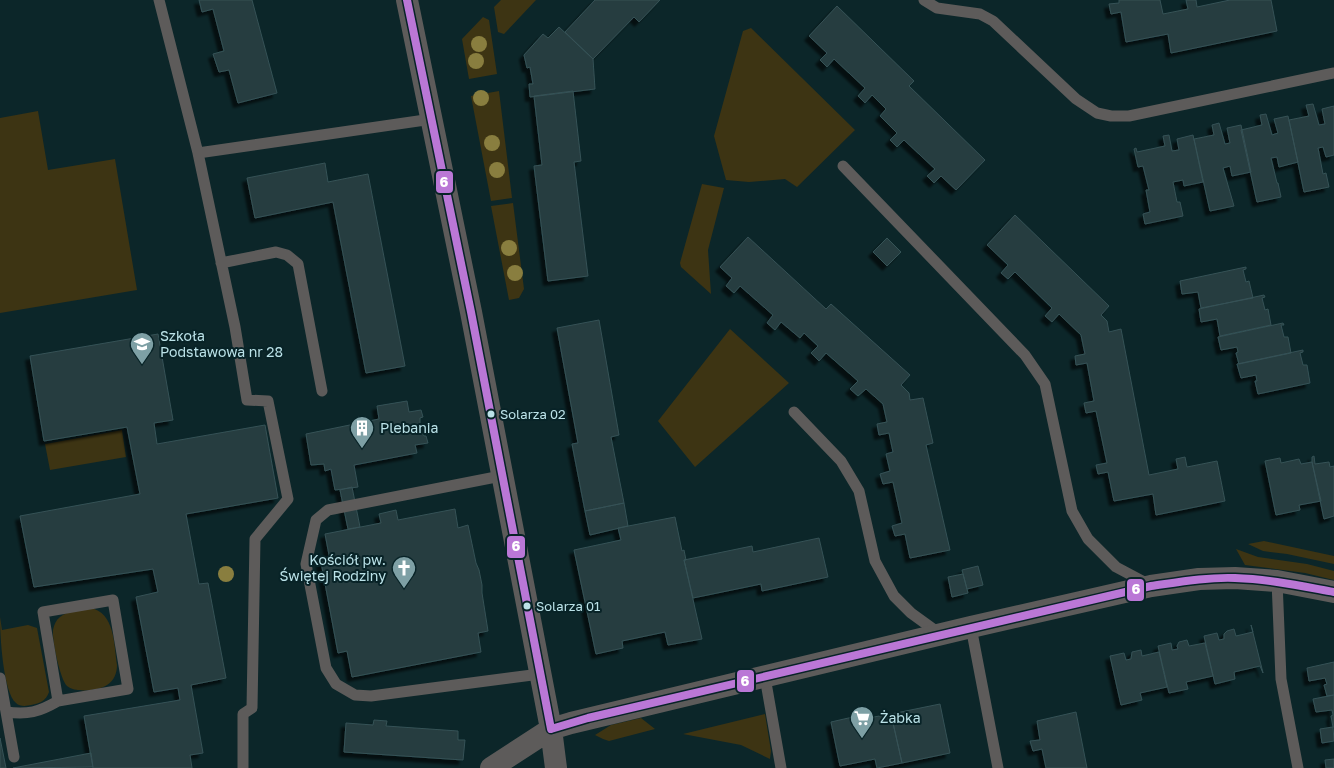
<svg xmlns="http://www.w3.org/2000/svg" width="1334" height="768" font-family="'Golos Text',sans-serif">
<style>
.green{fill:#3d3413}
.building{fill:#283c3f;stroke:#355256;filter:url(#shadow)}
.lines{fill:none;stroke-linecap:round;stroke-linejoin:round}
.service{stroke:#5d5b5a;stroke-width:11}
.minor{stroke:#5d5b5a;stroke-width:22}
.bus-1-casing{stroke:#082327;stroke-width:11}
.bus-1{stroke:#ba77d6;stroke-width:8}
.tree{fill:#897e3f}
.bus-dot{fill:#bbe2e8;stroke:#082327;stroke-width:2}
.labels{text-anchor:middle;stroke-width:4;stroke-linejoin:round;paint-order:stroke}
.bus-label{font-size:13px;fill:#bbe2e8;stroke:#082327;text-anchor:start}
.poi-label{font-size:14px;fill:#bbe2e8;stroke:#082327;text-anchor:start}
.line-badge{stroke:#082327;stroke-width:2}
.badge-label{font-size:14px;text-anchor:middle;font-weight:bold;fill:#fff}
</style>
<defs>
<filter id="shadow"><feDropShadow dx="-4.5" dy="4.5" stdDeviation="1" flood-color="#0009"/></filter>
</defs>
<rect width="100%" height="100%" fill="#0c2629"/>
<!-- green -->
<path class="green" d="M501,0h35l-32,34 -6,-2 -4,-25z
M483,17l6,3 8,54 -28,5 -7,-40z
M751,28l104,102 -58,57 -12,-8 -36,3 -23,-2 -12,-44 29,-105z
M499,91l13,107 -21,3 -20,-105z
M38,111l10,59 67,-11 22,131 -137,23v-195z
M702,184l22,4 -16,62 3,44 -30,-27 -1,-4z
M513,203l11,86 -5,9 -10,2 -18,-94z
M730,329l59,54 -94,84 -37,-46z
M122,430l4,27 -76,13 -5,-26z
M1264,541l70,15v8l-47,-10 -24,-3 -15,-7z
M1236,549l22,8 49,7 27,7v9l-29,-7 -60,-8z
M90,608c25,4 24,37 27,57 0,8 -3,16 -10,20 -9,6 -32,8 -40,1 -7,-7 -15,-46 -14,-56 1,-5 3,-10 7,-13 7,-6 21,-7 30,-9z
M0,617l2,13 26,-5 9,3 12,64c-3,9 -9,11 -18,13 -4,1 -11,2 -15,-2 -13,-11 -16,-68 -16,-86z
M765,714l6,37 -1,8 -29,-14 -58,-11z
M641,718l14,11 -46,12 -6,-2 -8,-4 16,-10z"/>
<!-- building -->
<path class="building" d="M199,0h53l25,93 -39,10 -9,-33 -10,2 -6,-18 11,-3 -11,-42 -11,3z
M595,0h65l-21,22 -5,-5 -41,42 -28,-27z
M1119,0h41l3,14 25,-5 -2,-9h10l1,7 33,-7h41l6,31 -106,22 -3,-19 -42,8 -5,-30 -10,2 -2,-10 10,-1z
M837,6l77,75 -5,5 76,74 -29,30 -15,-14 -7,7 -7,-7 8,-7 -31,-29 -7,7 -7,-7 7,-7 -17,-17 6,-7 -14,-14 -7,8 -7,-7 7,-8 -31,-29 -7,8 -7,-7 7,-7 -18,-17z
M559,27l34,32 2,30 -65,8 -1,-13h4l-3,-17 -3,1 -3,-13 19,-21 5,4z
M573,91l8,70 -7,1 14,114 -40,5 -14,-115 8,-1 -8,-69z
M1313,104l6,21 6,-1 -3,-15 12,-3v49l-8,2 -3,-10 -5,1 5,26 3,-1 3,14 -25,5 -15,-72 20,-4 -3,-11z
M1266,114l6,21 6,-2 -4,-14 14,-3 10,46 -19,5 -2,-10 -6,1 6,25h1l3,14 -24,5 -16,-72 21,-5 -2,-10z
M1219,123l6,21 5,-1 -3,-15 14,-3 10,47 -19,4 -2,-10 -7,2 11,38 -24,5 -16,-72 20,-4 -2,-10z
M1169,135l3,16 7,-1 -2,-11 16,-4 10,47 -19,4 -1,-6 -10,2 4,20h3l3,14 -38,8 -2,-10 7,-2 -4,-22h3l-6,-24 -5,1 -4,-18 2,-1 1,4 28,-6 -2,-10z
M325,163l3,19 40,-8 37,192 -39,7 -33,-171 -78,16 -8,-40z
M1015,215l94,91 -8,9 6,6 2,11 12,-3 28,146 29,-6 -2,-10 9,-2 2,10 30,-6 8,40 -69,14 -3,-21 -39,7 -6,-29 -10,2 -2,-9 11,-2 -11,-52 -10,2 -2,-10 10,-2 -7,-38 -11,2 -1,-9 10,-2 -4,-19 -22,-21 -7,8 -7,-6 7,-8 -37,-36 -7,7 -7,-6 7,-8 -21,-20z
M748,237l78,72 5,-5 79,71 -9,10 8,8 1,7 13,-2 10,45 -7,2 24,105 -40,8 -5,-24 -10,2 -3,-10 10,-3 -9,-41 -10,2 -3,-10 10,-3 -4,-17 7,-2 -4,-19 -10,2 -2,-11 10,-2 -4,-18 -17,-15 -8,7 -8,-7 8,-8 -32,-28 -7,8 -8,-8 7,-7 -14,-13 -4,5 -19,-16 -6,8 -8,-7 6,-8 -33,-29 -6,7 -8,-7 6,-8 -12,-11z
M887,238l14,14 -14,14 -14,-14z
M1246,267v2l-3,1 3,12 3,-1 4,17 -52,10 -3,-16 -16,2 -2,-13z
M1264,295l1,2 -3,1 3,12 3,-1 3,16 -51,11 -3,-17 -16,3 -2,-13z
M599,320l20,115 -8,2 13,66 -39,8 -13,-67 6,-1 -21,-115z
M1283,323l1,2h-3l3,12h4l3,16 -52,11 -3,-11 2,-1 -1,-5 -16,3 -3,-13z
M158,334l15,86 -19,3 3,21 108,-19 13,73 -92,16 13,70 9,-1 18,95 -35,7 12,68 -13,2 2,13h-99l-9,-52 96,-16 -2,-12 -24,4 -18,-95 22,-5 -5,-23 -119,18 -14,-71 120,-22 -13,-67 -83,14 -14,-85z
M1303,350v2l-3,1 3,12h4l3,18 -52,11 -3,-13h2l-1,-6 -15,3 -4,-14z
M407,401l2,11 12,-2 2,7 -3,1v9l4,9h2l2,7 -13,2 2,8 -63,12 4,22 -23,3 -4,-21 -6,2 -1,-7 -13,1 -5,-31 73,-15 -2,-13z
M1314,456l1,8 14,-2 1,5 4,-1v50l-10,3 -12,-57v-5z
M1280,458l1,5 18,-4 2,5 11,-2 9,39 -22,4 1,5 -24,5 -11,-54z
M352,487l8,40 -12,2 -8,-39z
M624,503l4,23 -38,9 -5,-24z
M455,509l3,19 10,-3 8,38 3,7 3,15v8l6,38 -10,2 3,19 -129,25 -5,-26 -9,2 -17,-91 9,-2 -5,-26 56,-11 -2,-9 17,-4 2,10z
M675,517l7,34 2,-1 2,10h-2l18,79 -34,6 -3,-13 -43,9 1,7 -27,6 -22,-104 47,-10 -3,-12z
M819,538l9,39 -66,14 -1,-7 -68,14 -9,-38 68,-14 1,6z
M978,566l5,19 -16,4 -5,-19z
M963,574l5,19 -16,4 -4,-20z
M1251,625l12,48 -3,-7 -26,6 1,7 -20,5 -11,-48 13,-3 2,7 5,-1v-5l3,-3 7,-2 2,7 17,-4z
M1187,640l2,6 16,-3 8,33 -27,6 2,7 -19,4 -11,-47 13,-3 1,7 6,-1 -1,-3 2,-4z
M1141,650l1,6 17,-4 8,35 -27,6 2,7 -21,5 -11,-49 14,-3 2,7 5,-1 1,-7z
M1334,662v33l-7,1 -3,-11 3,-1 -2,-6 -16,3 -2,-13z
M1334,695v32h-1l-2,-11 2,-1 -1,-5 -16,2 -3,-13z
M940,704l10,49 -48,10 -11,-49z
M1076,712l11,56h-41l-4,-19 -9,2 -3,-10 10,-1 -3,-19z
M866,714l2,4 23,-4 11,49 -25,5 -2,-9 -35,7 -9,-44z
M374,720l13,1 -1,5 72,5v9h7l-2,20 -119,-8 2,-29 27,2z
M1333,727l1,14 -12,2 -2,-14z
M0,738l6,30h-6z
M91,753l2,14 -80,1z
M1334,759v9h-8l-1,-8z"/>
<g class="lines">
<!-- service -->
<path class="service" d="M159,0l39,153 37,174 12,73 21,1 20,98 -33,40 -3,169 -9,6v54
M924,0l13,8 43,6 13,7 83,78 21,14 14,3h18l205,-43
M198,153l234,-34
M843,166l182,189 20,29 27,127 16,28 28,28 32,17
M221,263l55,-11 11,3 11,9 24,127
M794,412l47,49 18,30 16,70 19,35 17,17 29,21
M501,476l-173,34 -12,10 -10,44 20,104 10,16 19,11 16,1 169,-22
M1277,581l4,98 17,89
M113,600l15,89 -70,12 -15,-89z
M971,627l27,141
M765,677l16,91
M0,678l14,79
M6,712c22,3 33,0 52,-11"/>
<!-- minor -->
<path class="minor" d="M407,0l64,312 80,417 5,39
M491,768l60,-39 20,-6 400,-96 180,-41 48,-7 36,-1 42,3 57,11"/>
<!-- bus-1 casing -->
<g class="bus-1-casing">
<path id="bus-1" d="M407,0l64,312 80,417
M551,729l37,-11 563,-132c28,-4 56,-9 84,-8 34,1 66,8 99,14"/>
</g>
<!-- bus-1 -->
<use href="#bus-1" class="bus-1"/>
</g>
<!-- trees -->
<g class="tree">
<circle cx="479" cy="44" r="8"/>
<circle cx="476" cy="61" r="8"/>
<circle cx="481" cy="98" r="8"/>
<circle cx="492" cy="143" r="8"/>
<circle cx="497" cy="170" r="8"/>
<circle cx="509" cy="248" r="8"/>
<circle cx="515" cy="273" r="8"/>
<circle cx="226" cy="574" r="8"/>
</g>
<!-- icons -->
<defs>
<g id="school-pin" transform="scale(1.25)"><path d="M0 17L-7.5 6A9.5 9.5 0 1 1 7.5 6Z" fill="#7ea0a5" stroke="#082327"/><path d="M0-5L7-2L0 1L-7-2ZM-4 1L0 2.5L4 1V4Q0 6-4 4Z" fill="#fff"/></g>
<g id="building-pin" transform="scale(1.25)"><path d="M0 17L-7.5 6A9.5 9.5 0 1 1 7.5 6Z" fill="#7ea0a5" stroke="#082327"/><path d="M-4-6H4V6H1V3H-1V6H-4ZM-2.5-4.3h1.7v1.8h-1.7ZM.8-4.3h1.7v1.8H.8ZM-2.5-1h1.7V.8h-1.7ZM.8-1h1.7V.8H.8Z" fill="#fff"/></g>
<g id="church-pin" transform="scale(1.25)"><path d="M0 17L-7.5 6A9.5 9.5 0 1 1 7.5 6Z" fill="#7ea0a5" stroke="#082327"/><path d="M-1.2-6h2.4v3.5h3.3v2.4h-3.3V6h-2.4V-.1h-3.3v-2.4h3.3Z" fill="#fff"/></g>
<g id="supermarket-pin" transform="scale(1.25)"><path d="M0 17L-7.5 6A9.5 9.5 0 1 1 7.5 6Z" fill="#7ea0a5" stroke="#082327"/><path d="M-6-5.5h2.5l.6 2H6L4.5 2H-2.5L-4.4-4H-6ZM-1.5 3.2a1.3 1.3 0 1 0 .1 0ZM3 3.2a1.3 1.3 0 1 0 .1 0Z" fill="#fff"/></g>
</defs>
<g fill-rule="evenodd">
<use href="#school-pin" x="142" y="344"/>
<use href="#building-pin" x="362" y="428"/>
<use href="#church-pin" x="404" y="568"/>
<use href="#supermarket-pin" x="862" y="718"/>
</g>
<!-- markers -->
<g class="bus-dot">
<circle cx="491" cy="414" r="4.5"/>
<circle cx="527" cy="606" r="4.5"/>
</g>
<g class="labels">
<!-- bus labels -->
<g class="bus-label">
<text x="500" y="419">Solarza 02</text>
<text x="536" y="611">Solarza 01</text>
</g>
<!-- poi labels -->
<g class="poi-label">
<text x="160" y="341">Szkoła<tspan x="160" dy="16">Podstawowa nr 28</tspan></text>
<text x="380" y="433">Plebania</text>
<text x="386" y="565" text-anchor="end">Kościół pw.<tspan x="386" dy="16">Świętej Rodziny</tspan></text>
<text x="880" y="723">Żabka</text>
</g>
</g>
<g class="line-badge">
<rect x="435" y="170" width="19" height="24" rx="5" fill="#ba77d6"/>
<rect x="506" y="535" width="20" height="24" rx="5" fill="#ba77d6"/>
<rect x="1126" y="578" width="19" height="24" rx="5" fill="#ba77d6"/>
<rect x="736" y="669" width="19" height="24" rx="5" fill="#ba77d6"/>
</g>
<g class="badge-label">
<text x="444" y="187">6</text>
<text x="516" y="551">6</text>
<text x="1136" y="594">6</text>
<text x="745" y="686">6</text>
</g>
</svg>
